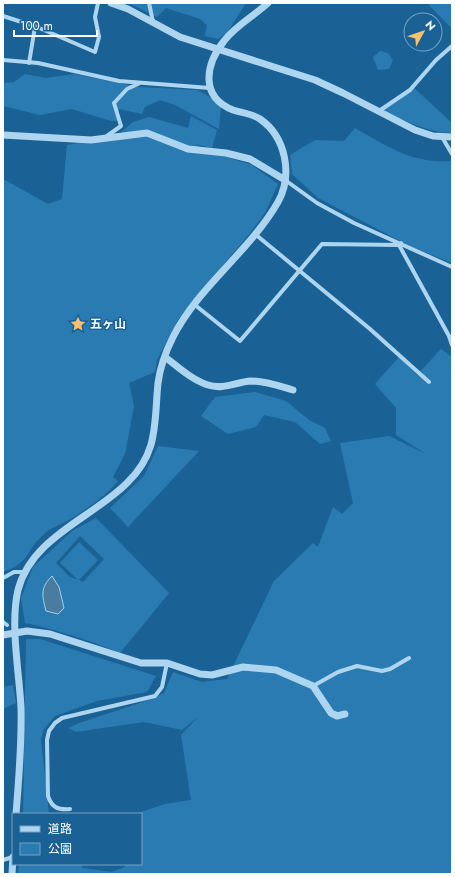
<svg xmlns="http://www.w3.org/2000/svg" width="455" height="877" font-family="Jost,'Noto Sans JP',sans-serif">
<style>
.green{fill:#2a7bb2;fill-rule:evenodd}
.water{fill:#4a7ca0;stroke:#9fd2f2}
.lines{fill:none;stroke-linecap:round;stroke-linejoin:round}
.minor{stroke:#add5f0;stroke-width:4}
.tertiary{stroke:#add5f0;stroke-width:7}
.labels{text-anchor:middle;stroke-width:3;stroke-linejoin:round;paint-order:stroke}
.poi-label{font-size:12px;font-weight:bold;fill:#fff;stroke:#1a6296;text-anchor:start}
</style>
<rect width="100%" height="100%" fill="#1a6296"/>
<!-- green -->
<path class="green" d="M128,3h118l-19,30 -9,6 -13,-3 2,-11 -7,-6 -34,-11 -9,9z
M427,3h25v26z
M380,51l8,2 5,7 -4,9 -11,1 -5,-13z
M25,74l21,4 28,-4 64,13 59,3 15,8 9,9 -2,22 -44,-24 -15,-5 -15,7 -3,7 -23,-5 -2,12h-6l-39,-12 -32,6 -37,-9v-23l11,-1z
M412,86l40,37v10c-26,-1 -48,-13 -71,-23z
M191,116l26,14 -5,18 -17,-4 16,8 41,13 26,19 -13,29 -15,20 -71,85 -22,42 -2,12 -26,11 5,23 -9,48 -12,23 5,4c-14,17 -33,29 -51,40 -8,4 -18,8 -24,14 -18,16 -12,27 -40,37v-393l45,25 14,-5 5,-54 50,-9 16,-14 16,-5 39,11z
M355,128c33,19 58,36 97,33v102l-40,-16 -94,-49 -26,-24 -2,-19 25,-15 29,1z
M441,349l11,8v517h-434l1,-10h61l3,4 29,4 13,-5 -1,-3h17v-50h-6l30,-10 26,-4 -10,-65 17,-18 -16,13 -38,-8 -68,10 -8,-4c31,-14 65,-20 96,-35l9,-21 29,10 25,-3 47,-98 39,-38 5,4 15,-40 9,7 11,-11 -13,-60 49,-7 37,18 -30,-19v-27l-21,-24 24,-27 18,18z
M255,392l31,9 23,19 16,8 6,13 -11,3 -25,-22 -31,-7 -8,12 -28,7 -27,-18 14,-19z
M158,446l41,5 -71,76 -18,-19 34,-32z
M96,518l73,75 -49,60c-31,-13 -62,-23 -95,-30l-4,-25 12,-31 39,-36zM80,536l24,23 -21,23 -4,-2 19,-20 -19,-18 -19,21 18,17 -8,-3 -14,-14z
M26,639h14l116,37 -9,16 -50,9 -42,15 -11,13 -3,10 8,75h-26z
M13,685l3,18 -13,6v-22z"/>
<!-- water -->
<path class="water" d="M52,576l7,11 5,21 -6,6 -12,-3c-4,-16 -6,-23 6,-35z"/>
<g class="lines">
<!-- minor -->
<path class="minor" d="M149,3l4,19
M3,16l34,11 58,25 4,-15 -4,-20 3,-14
M3,60l35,3 81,18 91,7
M29,63l6,-36
M379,111l31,-21 26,-30 16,-14
M107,136l14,-10 -7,-23 13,-14 13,-6
M442,137l10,17
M285,180l32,23 37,20 98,44
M255,234l115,95 59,53
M399,245l50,91 3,9
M195,305l45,36 82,-97 77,1 2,-2
M3,578l11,-6h11
M3,622l4,3
M313,686l25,-14 19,-6 25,5 8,-2 19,-11
M70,809c-12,1 -18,-1 -22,-13l-1,-56 2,-9 6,-8 7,-5 93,-22 7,-9 5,-24
M3,860l10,-3"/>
<!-- tertiary -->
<path class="tertiary" d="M111,3l17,6 52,28 135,43 28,13 72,37 18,6 19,1
M3,135l88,5 56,-7 41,16 38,4 24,6 35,21
M165,357c13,10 27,23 43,28 15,5 28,-3 43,-4 14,0 28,5 42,9
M3,635l24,-4 23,3 91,29h26l33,11 12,1 31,-8 33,3 37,16 18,27 6,3 8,-2
M16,814c3,-36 6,-72 5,-107 -2,-36 -11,-83 -3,-117 14,-53 74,-72 109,-107 32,-31 27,-60 31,-100 2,-15 8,-32 15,-46 25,-50 77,-86 105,-135 15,-27 8,-65 -18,-83 -9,-6 -18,-6 -27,-9 -33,-13 -28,-45 -9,-69 11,-15 30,-25 44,-38
M12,874l1,-17"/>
</g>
<!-- icons -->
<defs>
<g id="sight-bare" transform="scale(1.2)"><path d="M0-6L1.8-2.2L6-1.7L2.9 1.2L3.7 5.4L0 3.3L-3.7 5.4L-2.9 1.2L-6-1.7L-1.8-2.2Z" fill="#ffbf6c" stroke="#1a6296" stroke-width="2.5" paint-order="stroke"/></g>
</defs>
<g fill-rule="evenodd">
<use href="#sight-bare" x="78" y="324"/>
</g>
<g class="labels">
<!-- poi labels -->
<g class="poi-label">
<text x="90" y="328">五ヶ山</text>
</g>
</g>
<!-- border -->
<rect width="455" height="877" fill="none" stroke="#ffffff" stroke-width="8"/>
<!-- legend -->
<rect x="12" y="813" width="130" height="52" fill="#1a6296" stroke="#76a1c0"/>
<rect x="20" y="826" width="20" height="6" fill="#add5f0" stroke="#76a1c0"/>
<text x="48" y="833" font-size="12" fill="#ffffff">道路</text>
<rect x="20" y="843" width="20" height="12" fill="#2a7bb2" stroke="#76a1c0"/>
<text x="48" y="853" font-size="12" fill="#ffffff">公園</text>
<!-- north arrow -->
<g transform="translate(423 32) rotate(50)"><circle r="19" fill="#1a6296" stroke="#76a1c0"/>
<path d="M0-3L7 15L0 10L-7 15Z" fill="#ffbf6c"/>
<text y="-6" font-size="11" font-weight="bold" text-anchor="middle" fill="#ffffff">N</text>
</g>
<!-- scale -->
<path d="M14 30v6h83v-6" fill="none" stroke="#ffffff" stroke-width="2"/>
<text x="20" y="30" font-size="12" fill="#ffffff" stroke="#1a6296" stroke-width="3" paint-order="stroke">100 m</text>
</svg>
